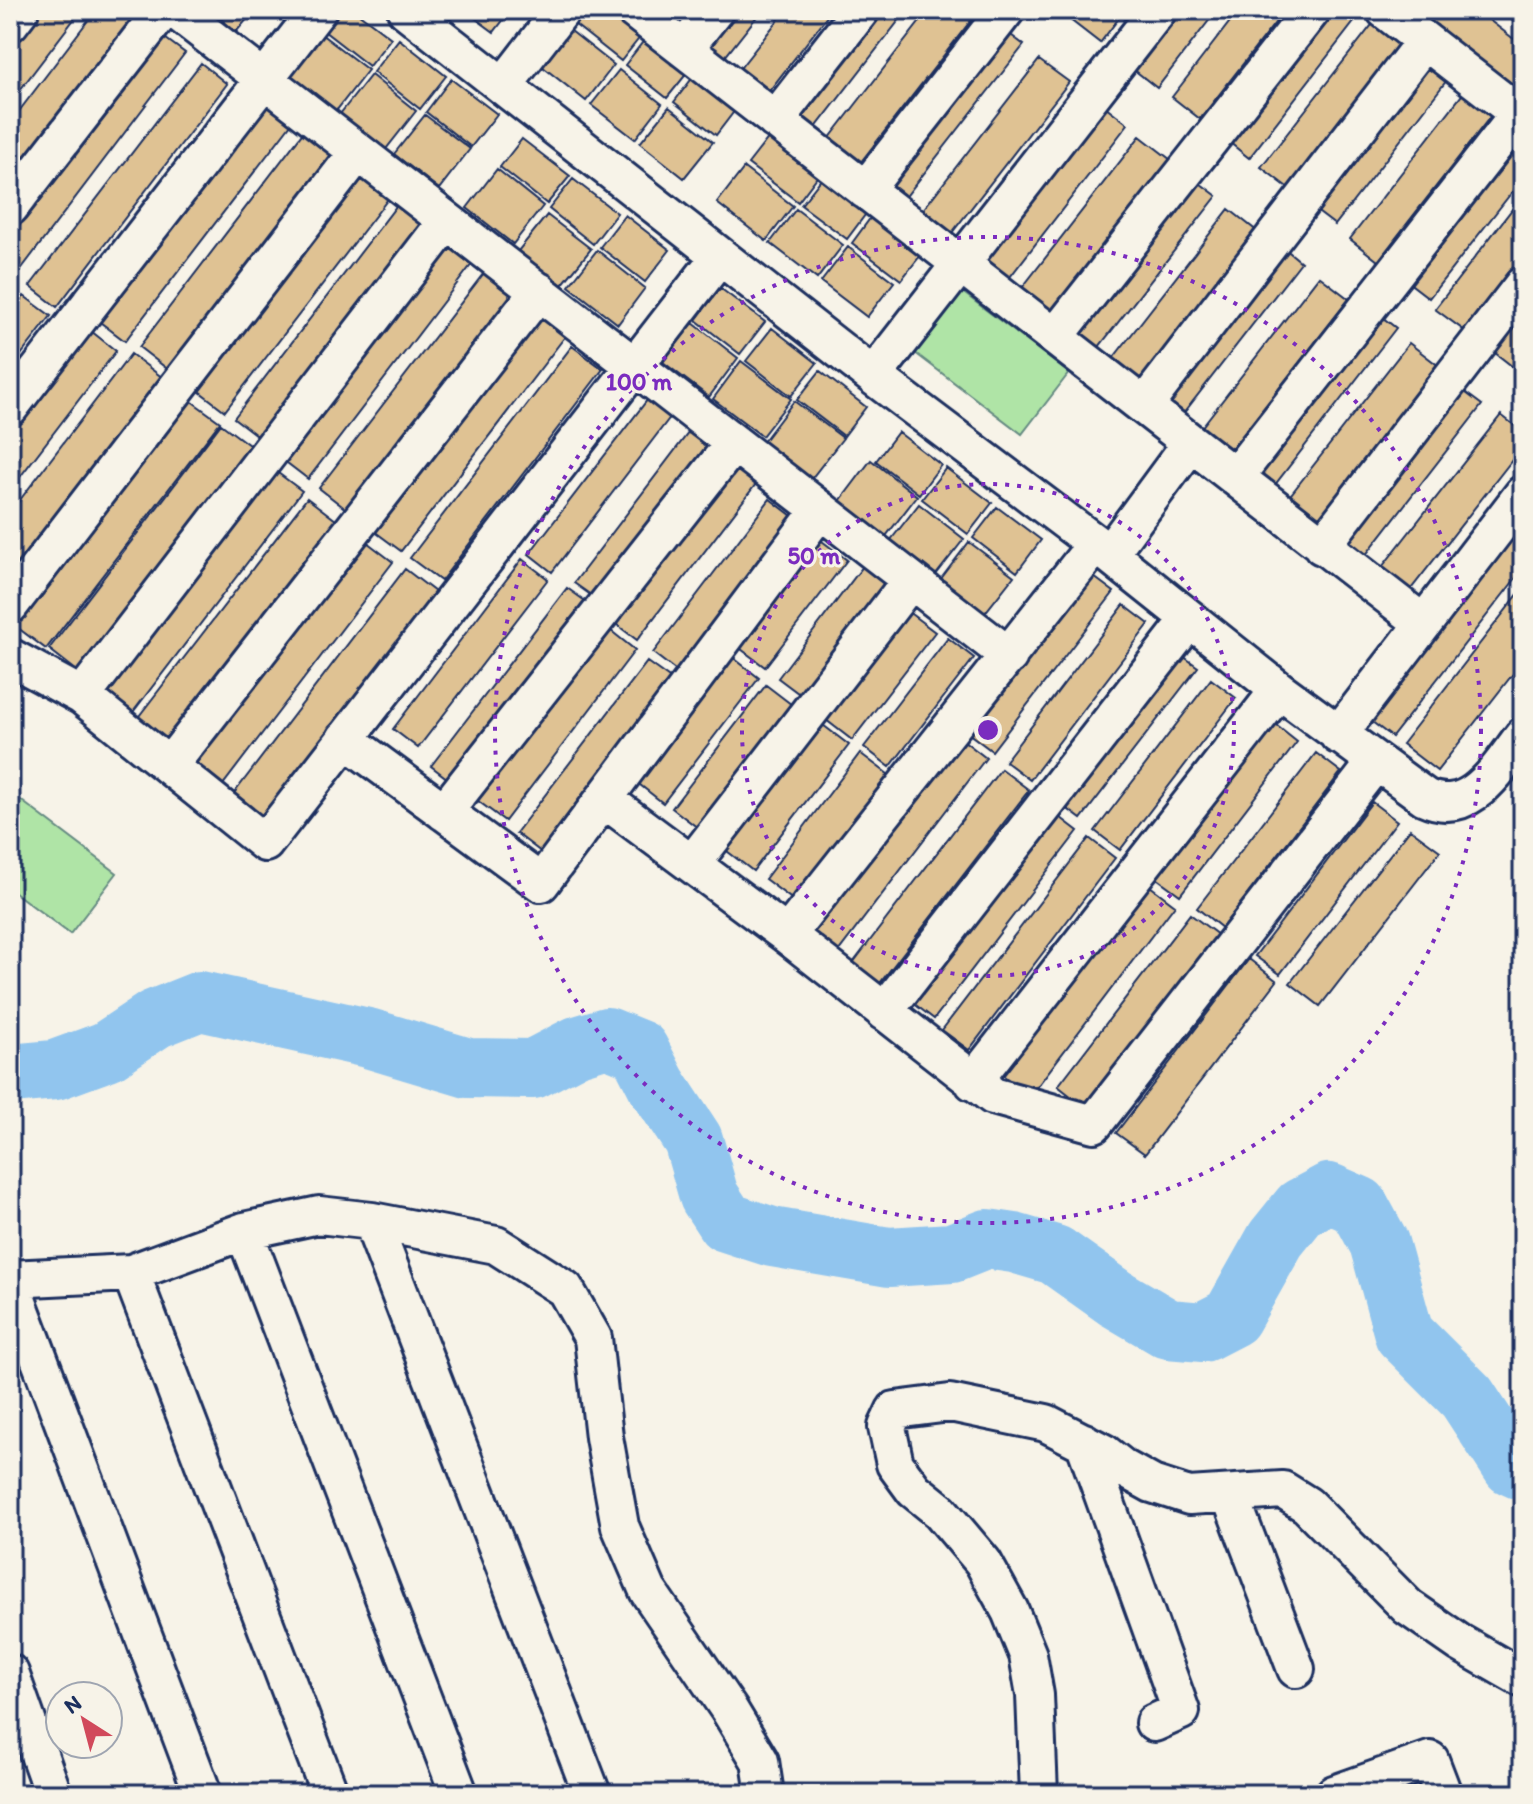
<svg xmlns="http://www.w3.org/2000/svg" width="1533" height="1804" font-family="Itim,sans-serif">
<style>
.green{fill:#afe4a6;stroke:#658a82;stroke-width:2}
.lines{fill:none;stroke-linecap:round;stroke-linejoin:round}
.river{stroke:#91c5ee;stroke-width:60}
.building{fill:#dfc293;stroke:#1b2f5e;stroke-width:2}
.minor-casing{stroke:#1b2f5e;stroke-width:42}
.minor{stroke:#f7f3e8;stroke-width:36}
.ring{fill:none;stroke:#7b2cbf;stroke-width:4;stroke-dasharray:4 8}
.centre{fill:#7b2cbf;stroke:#f7f3e8;stroke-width:4}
.ring-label{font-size:24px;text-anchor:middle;font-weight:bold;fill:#7b2cbf;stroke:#f7f3e8;stroke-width:6;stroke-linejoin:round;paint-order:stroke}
</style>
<rect width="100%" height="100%" fill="#f7f3e8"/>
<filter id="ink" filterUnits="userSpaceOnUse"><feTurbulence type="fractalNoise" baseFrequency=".0125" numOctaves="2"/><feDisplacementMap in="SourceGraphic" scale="16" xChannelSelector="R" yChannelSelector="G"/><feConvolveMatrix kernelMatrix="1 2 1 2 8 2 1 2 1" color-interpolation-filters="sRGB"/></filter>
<g filter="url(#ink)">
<!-- green -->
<path class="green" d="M961,291l108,82 -47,61 -108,-82z
M10,792l107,81 -47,61 -60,-45z"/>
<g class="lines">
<!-- river -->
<path class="river" d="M10,1074l45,-4 52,-19 48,-32 45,-18 168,37 100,30 65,1 44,-23 30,-9 32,13 18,35 36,55 16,56 17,26 46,15 117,20 63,-4 35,-14 27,4 41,12 62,44 51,30 35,3 29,-15 44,-78 25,-31 28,-15 30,13 20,37 25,91 63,63 45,69 11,5"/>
</g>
<!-- building -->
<path class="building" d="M29,10h52l-71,93v-68z
M96,10h36l6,5 -128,168v-60z
M211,10h44l-19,22z
M341,10h13l37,28 -22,28 -45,-35z
M464,10h47l-17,22z
M584,10h34l27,21 -24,30 -48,-38z
M642,10h44l-17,22z
M720,10h42l-45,57 -26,-20z
M786,10h46l-73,94 -29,-23z
M865,10h42l-100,129 -27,-21z
M929,10h50l-126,162 -31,-24z
M1076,10h49l-25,33 -31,-24z
M1170,10h47l-60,78 -29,-23z
M1239,10h46l-85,109 -28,-22z
M1315,10h41l5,3 -112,145 -30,-24z
M1410,10h66l47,36v51z
M1499,10h24v19z
M1375,21l30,23 -114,146 -30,-23z
M999,26l25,19 -124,159 -25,-19z
M566,27l48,38 -28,36 -48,-38z
M158,33l27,20 -169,223 -6,-4v-46z
M321,34l47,36 -32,41 -47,-36z
M649,34l43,33 -25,31 -42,-33z
M399,39l47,37 -26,33 -47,-37z
M1419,58l28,22 -112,145 -29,-22z
M1039,60l30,22 -125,161 -29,-23z
M201,63l26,21 -170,223 -27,-21z
M619,70l43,34 -27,35 -44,-34z
M697,72l42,33 -23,30 -42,-33z
M371,75l45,36 -30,38 -46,-35z
M451,79l46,35 -26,33 -45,-35z
M1465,91l28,22 -115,148 -28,-22z
M262,101l29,23 -166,217 -29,-22z
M1101,103l27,21 -128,166 -28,-22z
M669,107l44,35 -29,36 -44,-35z
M425,115l45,34 -31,40 -45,-35z
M308,126l31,23 -169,222 -31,-24z
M773,132l50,37 -25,33 -50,-38z
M1140,136l31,24 -125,161 -31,-24z
M1523,138v40l-94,120 -30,-23z
M522,139l48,37 -23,28 -47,-37z
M744,168l49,38 -27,35 -49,-38z
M356,169l35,26 -166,216 -34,-26z
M497,169l46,37 -30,38 -46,-36z
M826,173l45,34 -24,32 -46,-34z
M1189,175l28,21 -126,161 -27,-21z
M573,179l44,34 -24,31 -44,-35z
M1523,195v69l-54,70 -34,-25z
M397,205l30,22 -163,214 -30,-23z
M796,209l47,36 -26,34 -47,-36z
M1229,209l29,23 -124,160 -30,-22z
M874,213l50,38 -23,29 -49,-37z
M547,215l44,34 -29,36 -44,-34z
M625,215l45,35 -25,32 -45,-35z
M445,237l30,23 -167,219 -30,-23z
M1278,243l23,19 -125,161 -24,-18z
M848,247l46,35 -27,35 -46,-35z
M597,250l48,38 -27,36 -49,-38z
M487,269l32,24 -168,220 -32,-25z
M1319,276l30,23 -125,160 -30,-22z
M720,288l45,34 -25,32 -44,-34z
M24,296l27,20 -41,53v-55z
M1523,296v66l-6,8 -32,-25z
M536,310l31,24 -166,217 -31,-23z
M1373,310l23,18 -129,167 -24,-18z
M693,323l45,35 -29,39 -46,-35z
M86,327l30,24 -106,139v-62z
M772,328l45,35 -26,33 -45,-35z
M1409,343l35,27 -127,164 -36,-27z
M572,346l31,23 -162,212 -31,-23z
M131,354l32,24 -153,200v-65z
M741,361l50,38 -29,37 -49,-37z
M820,371l46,36 -22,29 -47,-36z
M1454,384l28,21 -121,156 -28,-22z
M183,395l37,27 -174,227 -36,-27z
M648,399l23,17 -119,156 -23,-18z
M794,401l49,37 -32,41 -48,-37z
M1501,415l22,17v14l-119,152 -29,-22z
M221,424l32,24 -172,226 -32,-25z
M692,428l23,18 -117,154 -24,-17z
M898,432l43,33 -22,29 -43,-33z
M871,460l46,36 -31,40 -46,-35z
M734,462l25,18 -122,160 -25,-19z
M270,467l32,24 -169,221 -31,-24z
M946,468l46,35 -24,31 -46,-35z
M307,498l34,26 -170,222 -35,-26z
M770,499l26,20 -117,154 -26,-20z
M919,504l45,35 -29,37 -45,-35z
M997,507l44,33 -24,32 -44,-34z
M1523,509v60l-131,168 -29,-22z
M814,535l33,25 -82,107 -32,-24z
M359,536l34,26 -171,224 -34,-25z
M969,542l45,34 -30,38 -44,-34z
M522,559l26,20 -130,169 -25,-19z
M864,565l28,21 -86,113 -28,-21z
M405,569l30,23 -173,226 -30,-22z
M1086,571l28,21 -122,159 -28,-21z
M567,588l21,15 -136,179 -21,-16z
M1523,588v73l-86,110 -35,-27z
M1124,605l25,19 -119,156 -25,-19z
M903,608l32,24 -83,108 -31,-24z
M605,626l30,24 -130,171 -31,-23z
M948,638l26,20 -84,109 -26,-20z
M1173,649l25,18 -117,152 -24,-18z
M726,652l33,26 -96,125 -33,-26z
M647,662l25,18 -131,172 -25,-19z
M1211,679l25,19 -116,152 -25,-19z
M766,685l30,23 -94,123 -30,-23z
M819,722l30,23 -96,126 -30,-23z
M1272,722l25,20 -117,153 -26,-19z
M959,737l27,21 -148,194 -27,-21z
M860,753l29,22 -96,125 -28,-21z
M1316,753l25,19 -119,156 -25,-20z
M1001,769l28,21 -149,193 -27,-20z
M1372,802l25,19 -117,153 -25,-18z
M1048,808l30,23 -144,188 -30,-23z
M1410,829l30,22 -120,155 -30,-23z
M1089,838l26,20 -146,192 -27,-20z
M1146,883l29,22 -145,191 -30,-23z
M1190,914l28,21 -132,173 -28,-22z
M1249,959l28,22 -132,173 -29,-21z"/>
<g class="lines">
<!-- minor casing -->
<g class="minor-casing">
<path id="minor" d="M175,10l834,646
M406,10l467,366 223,168 183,146 146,107c46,21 73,-29 98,-61
M634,10l789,613
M1385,10l138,107
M10,23l10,-13
M684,49l31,-39
M504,85l58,-75
M775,120l86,-110
M865,190l141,-180
M10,207l153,-197
M1055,337l257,-327
M873,376l285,-366
M1144,406l281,-365
M10,407l308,-397
M1235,477l284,-363
M1322,546l201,-261
M1109,554l82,-111
M10,605l348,-453
M10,657l72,39 183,147 455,-587
M82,696l365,-475
M1338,735l185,-241
M345,739l196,144 279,-373
M169,766l370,-475
M604,799l183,136 206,161 101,28 282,-362
M444,812l290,-369
M692,864l219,-284
M787,935l309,-391
M884,1012l306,-393
M973,1082l306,-392
M372,1221l220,573
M244,1231l215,563
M131,1273l199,521
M10,1279l121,-6 113,-42 75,-16 53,6 124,24 69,44 28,49 11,99 16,89 28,65 82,120 30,50 5,33
M10,1281l193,513
M1084,1442l97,269 -27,12
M1230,1495l66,174
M10,1673l43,121
M1039,1794l-4,-99 -7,-40 -18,-44 -27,-49 -43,-51 -26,-21 -19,-26 -8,-37 8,-17 55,-7 96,20 58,30 19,15 29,16 37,12 94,-6 24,15 101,102 52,36 63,36
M1334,1794l96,-34 13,34"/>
</g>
<!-- minor -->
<use href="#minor" class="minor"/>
</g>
</g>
<!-- distance rings -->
<g class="ring">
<circle cx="988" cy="730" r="246"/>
<circle cx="988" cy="730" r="493"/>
</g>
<circle cx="988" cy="730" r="12" class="centre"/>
<g class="ring-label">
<text x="639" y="390">100 m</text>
<text x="814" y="564">50 m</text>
</g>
<!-- margin -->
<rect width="1533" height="1804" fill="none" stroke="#f7f3e8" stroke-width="40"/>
<rect x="20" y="20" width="1493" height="1764" fill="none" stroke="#1b2f5e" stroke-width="3" filter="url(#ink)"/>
<!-- north arrow -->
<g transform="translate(84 1720) rotate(324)"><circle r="38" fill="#f7f3e8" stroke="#9fa5b1" stroke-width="2"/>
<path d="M0-6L14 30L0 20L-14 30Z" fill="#d1495b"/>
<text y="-12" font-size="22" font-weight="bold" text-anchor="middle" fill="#1b2f5e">N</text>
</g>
</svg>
